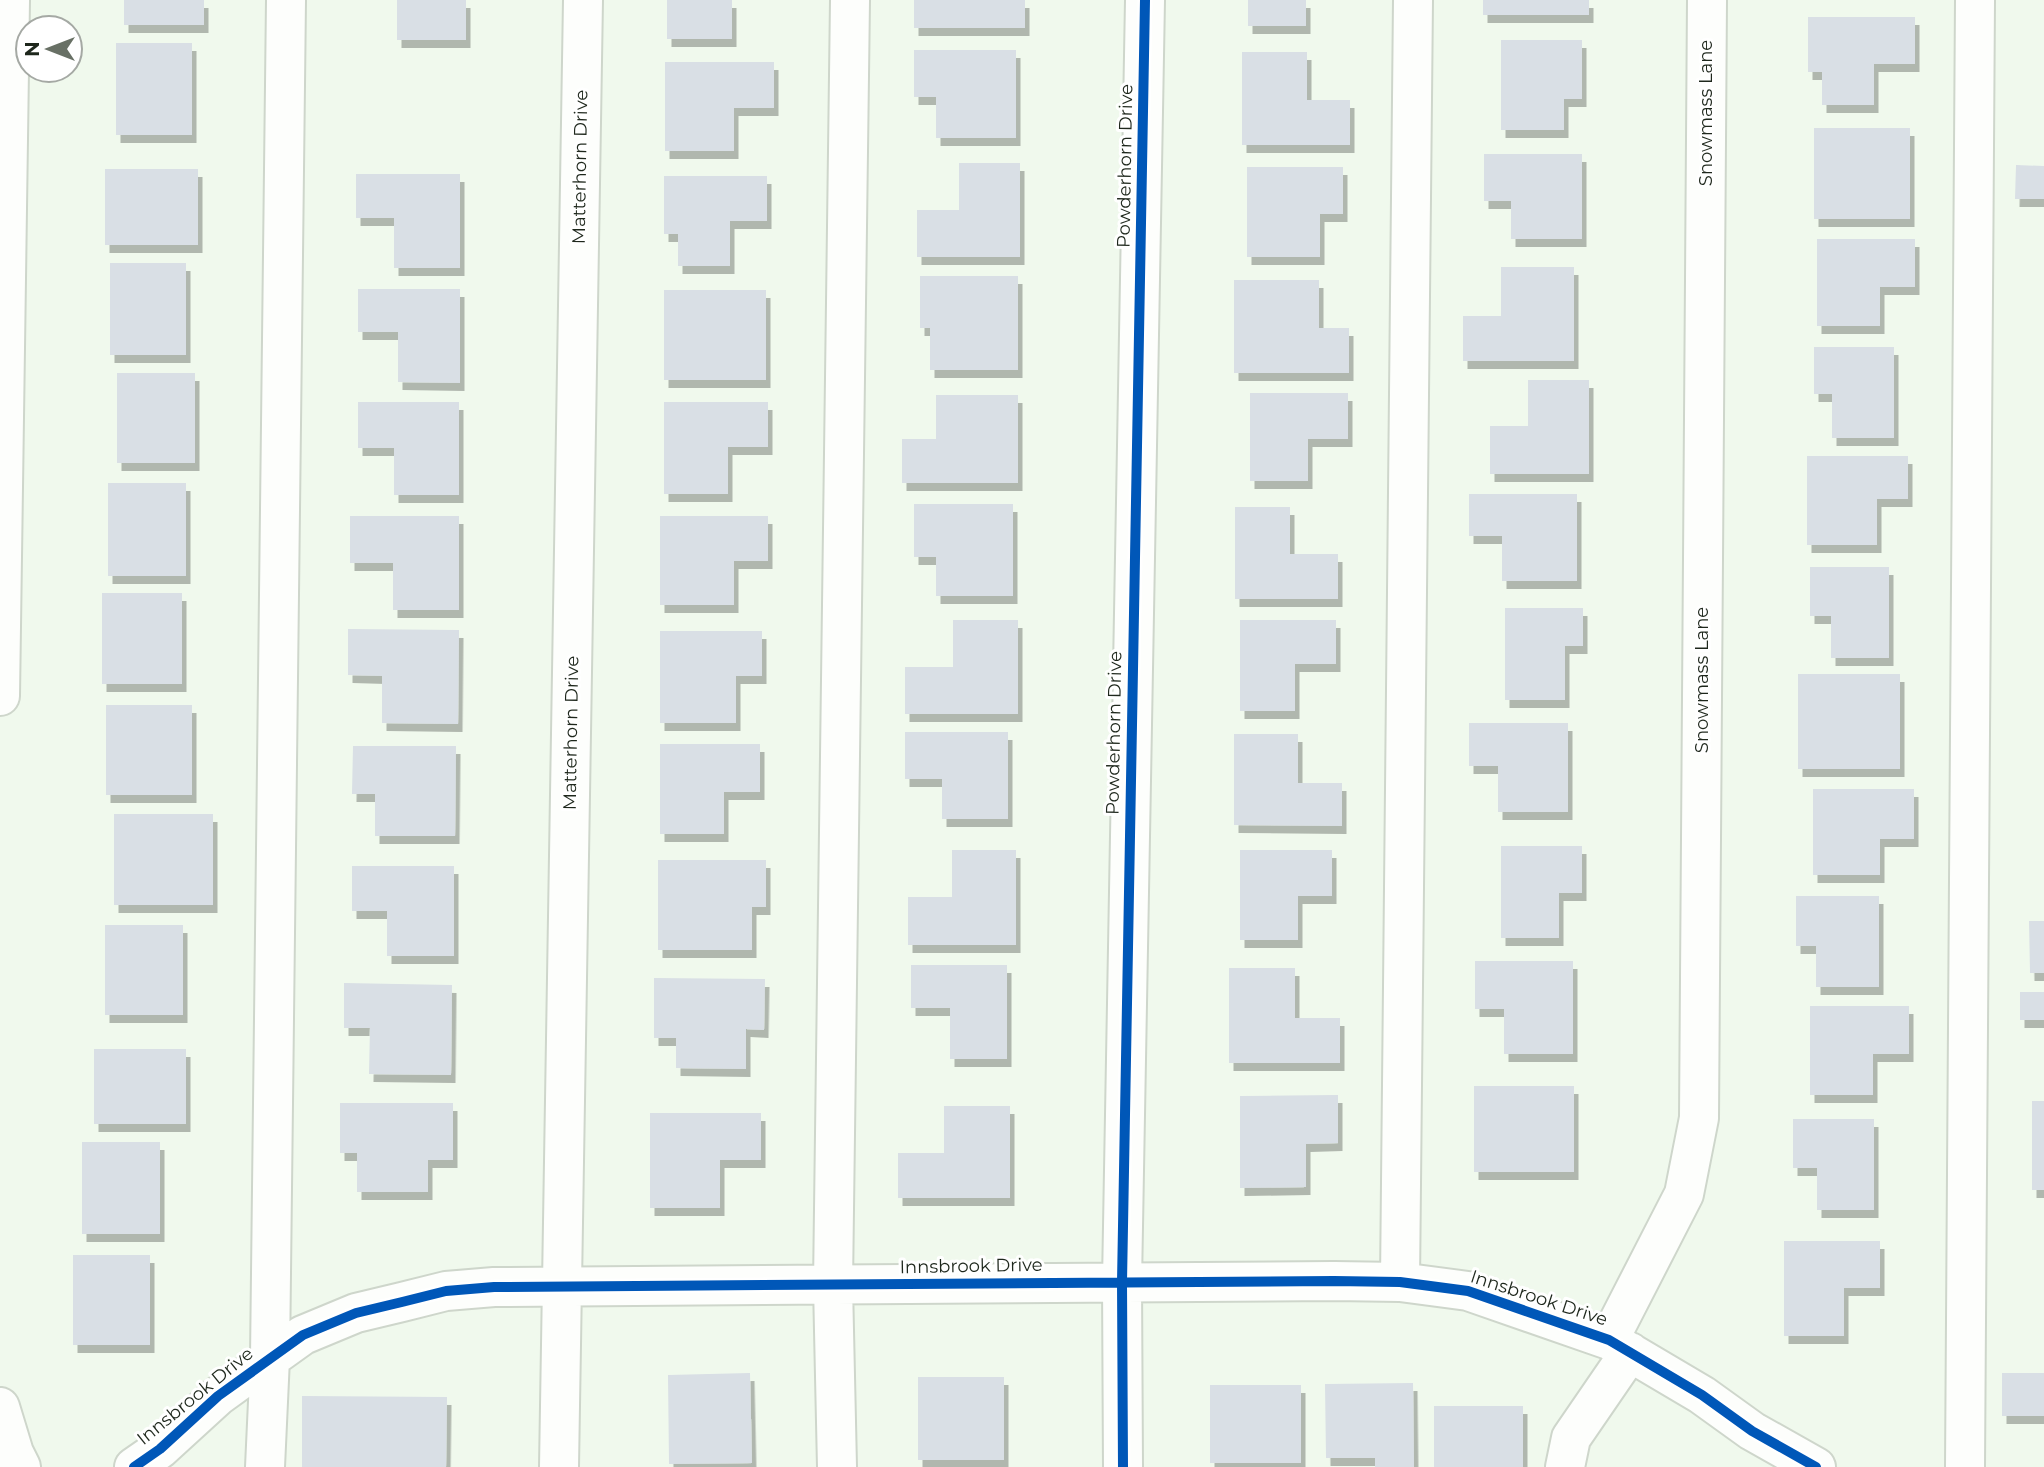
<svg xmlns="http://www.w3.org/2000/svg" width="2044" height="1467" font-family="Montserrat,sans-serif">
<style>
.building{fill:#d9dfe5;filter:url(#shadow)}
.lines{fill:none;stroke-linecap:round;stroke-linejoin:round}
.minor-casing{stroke:#ced6cb;stroke-width:42}
.minor{stroke:#fdfefc;stroke-width:38}
.cycleway-casing{stroke:#fff;stroke-width:15}
.cycleway{stroke:#0057b8;stroke-width:10}
.labels{text-anchor:middle;stroke-width:6;stroke-linejoin:round;paint-order:stroke}
.street-label{font-size:18px;fill:#1e271c;stroke:#fff}
</style>
<defs>
<filter id="shadow"><feDropShadow dx="4.5" dy="8" stdDeviation="0" flood-color="#0004"/></filter>
</defs>
<rect width="100%" height="100%" fill="#f0f9ed"/>
<!-- building -->
<path class="building" d="M124,0h80v25h-80z
M397,0h69v40h-69z
M667,0h65v39h-65z
M914,0h111v28h-111z
M1248,0h58v26h-58z
M1483,0h106v15h-106z
M1808,17h107v47h-41v41h-52v-33h-14z
M1501,40h81v59h-18v31h-63z
M116,43h76v92h-76z
M914,50h102v88h-80v-41h-22z
M1242,52h65v48h43v45h-108z
M665,62h109v46h-40v43h-69z
M1814,128h96v91h-96z
M1484,154h98v85h-71v-38h-27z
M959,163h61v94h-103v-47h42z
M2016,165l28,1v33h-29z
M1247,167h96v47h-23v43h-73z
M105,169h93v76h-93z
M356,174h104v94h-66v-50h-38z
M664,176h103v45h-37v45h-52v-32h-14z
M1817,239h98v48h-35v39h-63z
M110,263h76v92h-76z
M1501,267h73v94h-111v-45h38z
M920,276h98v94h-88v-42h-10z
M1234,280h85v48h30v45h-115z
M358,289h102v94l-62,-1v-50h-40z
M664,290h102v90h-102z
M1814,347h80v91h-62v-44h-18z
M117,373h78v90h-78z
M1528,380h61v94h-99v-48h38z
M1250,393h98v46h-40v42h-58z
M936,395h82v88h-116v-44h34z
M358,402h101v93h-65v-47h-36z
M664,402h104v45h-40v47h-64z
M1807,456h101v43h-31v46h-70z
M108,483h78v93h-78z
M1469,494h108v87h-75v-45h-33z
M914,504h99v92h-77v-39h-22z
M1235,507h55v47h48v45h-103z
M350,516h109v94h-66v-47h-43z
M660,516h108v45h-34v44h-74z
M1810,567h79v91h-58v-42h-21z
M102,593h80v91h-80z
M1505,608h78v38h-18v54h-60z
M953,620h65v94h-113v-47h48z
M1240,620h96v44h-41v47h-55z
M348,629l111,1 -1,94 -76,-1v-47l-34,-1z
M660,631h102v45h-26v47h-76z
M1798,674h102v95h-102z
M106,705h86v90h-86z
M1469,723h99v89h-70v-46h-29z
M905,732h103v87h-66v-40h-37z
M1234,734h64v49h44v43l-108,-1z
M660,744h100v48h-36v42h-64z
M353,746h103l-1,90h-80v-42h-23z
M1813,789h101v50h-34v36h-67z
M114,814h99v91h-99z
M1501,846h81v47h-23v45h-58z
M952,850h64v95h-108v-48h44z
M1240,850h92v46h-34v44h-58z
M658,860h108v47h-14v43h-94z
M352,866h102v90h-67v-45h-35z
M1796,896h83v91h-63v-41h-20z
M2029,921h15v52h-14z
M105,925h78v90h-78z
M1475,961h98v93h-69v-45h-29z
M911,965h96v94h-57v-51h-39z
M1229,968h66v50h45v45h-111z
M654,978l111,1 -1,51 -18,-1v40l-70,-1v-30h-22z
M344,983l108,2 -1,90 -82,-1 1,-46h-26z
M2020,992h24v28h-24z
M1810,1006h99v48h-36v41h-63z
M94,1049h92v75h-92z
M1474,1086h100v86h-100z
M1338,1095v48l-32,1v43l-66,1v-92z
M2032,1101h12v89h-12z
M340,1103h113v57h-25v32h-71v-39h-17z
M944,1106h66v92h-112v-45h46z
M650,1113h111v47h-41v48h-70z
M1793,1119h81v91h-57v-42h-24z
M82,1142h78v92h-78z
M1784,1241h96v47h-36v48h-60z
M73,1255h77v90h-77z
M750,1373l2,90 -83,1 -1,-89z
M2002,1373h42v43h-42z
M918,1377h86v83h-86z
M1413,1383l1,84h-39v-9h-49l-1,-74z
M1210,1385h91v78h-91z
M302,1396l145,1 -1,70h-144z
M1434,1406h89v61h-89z"/>
<g class="lines">
<!-- minor casing -->
<g class="minor-casing">
<path id="minor" d="M0,696l10,-696
M1400,1282l13,-1282
M1609,1340l75,-146 15,-76 8,-1118
M0,1407l14,46 7,14
M134,1467l26,-18 58,-53 85,-61 53,-22 46,-11 44,-11 48,-4 840,-6 66,1 68,9 141,49 93,55 50,36 64,36
M265,1467l5,-109 16,-1358
M559,1467l24,-1467
M837,1467l-4,-182 17,-1285
M1123,1467l-1,-185 23,-1282
M1565,1467l6,-29 59,-86
M1965,1467l10,-1467"/>
</g>
<!-- minor -->
<use href="#minor" class="minor"/>
<!-- cycleway casing -->
<g class="cycleway-casing">
<path id="cycleway" d="M134,1467l26,-18 58,-53 85,-61 53,-22 46,-11 44,-11 48,-4 840,-6 66,1 68,9 141,49 93,55 50,36 64,36
M1123,1467l-1,-185 23,-1282"/>
</g>
<!-- cycleway -->
<use href="#cycleway" class="cycleway"/>
</g>
<g class="labels">
<!-- street labels -->
<g class="street-label">
<text transform="translate(1706 113) rotate(-90)" y="6">Snowmass Lane</text>
<text transform="translate(1125 166) rotate(-89)" y="6">Powderhorn Drive</text>
<text transform="translate(580 167) rotate(-89)" y="6">Matterhorn Drive</text>
<text transform="translate(1702 680) rotate(-90)" y="6">Snowmass Lane</text>
<text transform="translate(571 733) rotate(-89)" y="6">Matterhorn Drive</text>
<text transform="translate(1114 733) rotate(-89)" y="6">Powderhorn Drive</text>
<text transform="translate(971 1266) rotate(-1)" y="6">Innsbrook Drive</text>
<text transform="translate(1539 1298) rotate(18)" y="6">Innsbrook Drive</text>
<text transform="translate(195 1396) rotate(-39)" y="6">Innsbrook Drive</text>
</g>
</g>
<!-- north arrow -->
<g transform="translate(49 49) rotate(270)"><circle r="33" fill="#ffffff" stroke="#a5a9a4" stroke-width="2"/>
<path d="M0-5L12 26L0 18L-12 26Z" fill="#687065"/>
<text y="-10" font-size="19" font-weight="bold" text-anchor="middle" fill="#1e271c">N</text>
</g>
</svg>
